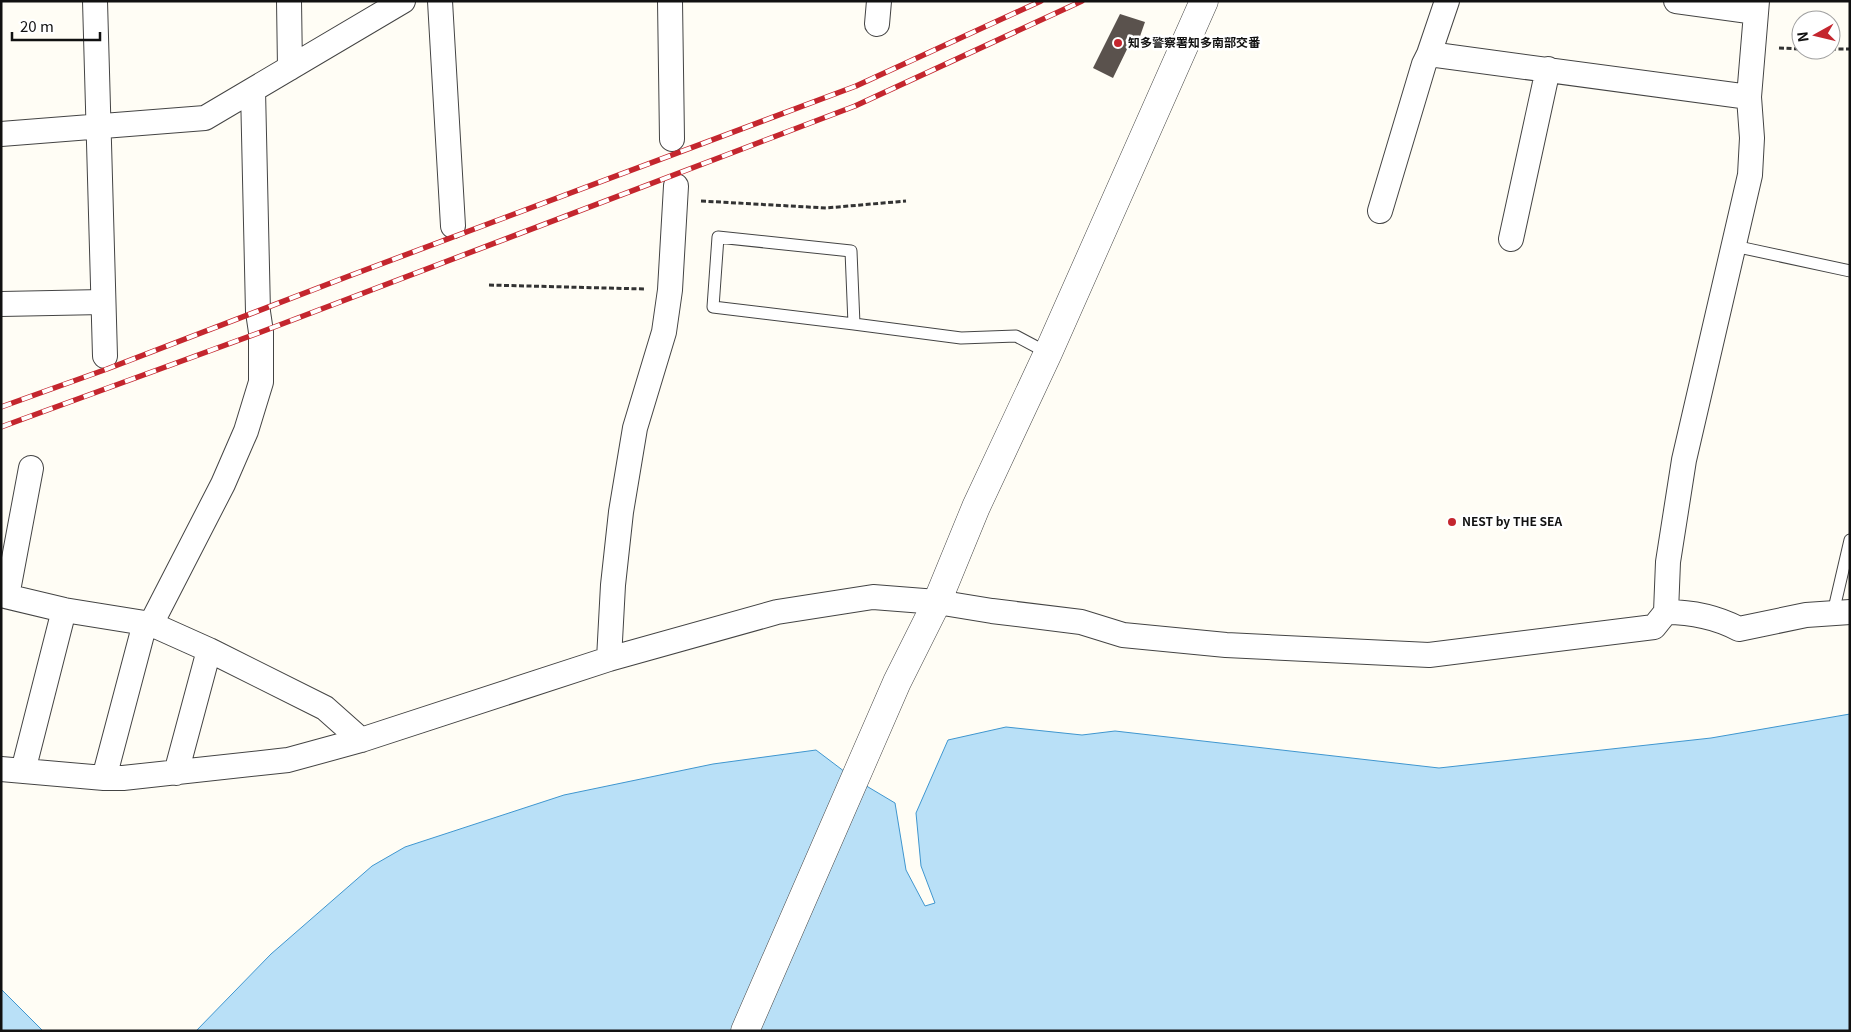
<svg xmlns="http://www.w3.org/2000/svg" width="1851" height="1032" font-family="Georgia,'Noto Sans JP',serif">
<style>
.water{fill:#b9e0f7;stroke:#3f96cf}
.building{fill:#5a524d}
.lines{fill:none;stroke-linecap:round;stroke-linejoin:round}
.service-casing{stroke:#444;stroke-width:13}
.minor-casing{stroke:#444;stroke-width:26}
.tertiary-casing{stroke:#444;stroke-width:29}
.path{stroke:#333;stroke-width:3;stroke-dasharray:5 2.5;stroke-linecap:butt}
.service{stroke:#fff;stroke-width:11}
.minor{stroke:#fff;stroke-width:24}
.tertiary{stroke:#fff;stroke-width:28}
.rail-casing{stroke:#c4262e;stroke-width:5.5}
.rail{stroke:#fff;stroke-width:4;stroke-dasharray:11;stroke-linecap:butt}
.poi-dot{fill:#c4262e;stroke:#fff;stroke-width:2}
.labels{text-anchor:middle;stroke-width:5;stroke-linejoin:round;paint-order:stroke}
.poi-label{font-size:12px;font-weight:bold;fill:#111;stroke:#fff;text-anchor:start}
</style>
<rect width="100%" height="100%" fill="#fffdf5"/>
<!-- water -->
<path class="water" d="M1850,714v317h-1654l75,-77 101,-88 33,-19 159,-52 149,-31 103,-14 37,28 42,25 11,67 19,36 10,-3 -14,-37 -5,-53 32,-73 58,-13 76,8 33,-4 324,37 272,-30z
M1,989l42,42h-42z"/>
<!-- building -->
<path class="building" d="M1120,14l25,8 -7,20 -7,-1 -18,37 -20,-10z"/>
<g class="lines">
<!-- service casing -->
<g class="service-casing">
<path id="service" d="M1734,246l116,25
M854,324l-141,-17 5,-70 133,14 3,73 107,14 55,-2 32,17
M1833,613l17,-73"/>
</g>
<!-- minor casing -->
<g class="minor-casing">
<path id="minor" d="M95,1l10,355
M289,1l1,67
M440,1l13,225
M670,1l2,138
M1447,1l-18,53 320,43
M1676,1l80,11
M877,24l2,-23
M1,134l204,-16 198,-117
M1380,211l44,-147 5,-10
M1511,239l37,-170
M1,304l102,-2
M1,595l63,15 87,14 58,26 116,58 36,32
M7,596l24,-128
M1666,612c26,0 50,5 73,17l67,-14 44,-3
M151,624l72,-140 23,-53 15,-49v-50l-3,-20 -5,-222
M609,659l4,-74 8,-73 14,-84 29,-96 6,-42 6,-104
M1,769l103,9h19l165,-18 73,-20 248,-81 168,-47 96,-15 64,5 55,9 89,11 42,13 103,10 203,10 225,-28 12,-15 2,-50 16,-102 66,-285 2,-37 -3,-41 8,-96
M23,771l41,-161
M176,773l33,-123
M104,778l41,-155"/>
</g>
<!-- tertiary casing -->
<g class="tertiary-casing">
<path id="tertiary" d="M745,1031l152,-349 40,-80 39,-95 72,-154 156,-352"/>
</g>
<!-- path -->
<path class="path" d="M1779,48l22,1
M1831,49h19
M701,201l125,7 80,-7
M489,285l155,4"/>
<!-- service -->
<use href="#service" class="service"/>
<!-- minor -->
<use href="#minor" class="minor"/>
<!-- tertiary -->
<use href="#tertiary" class="tertiary"/>
<!-- rail casing -->
<g class="rail-casing">
<path id="rail" d="M1,407l106,-38 242,-93 507,-190 185,-85
M1,427l260,-95 594,-226 227,-105"/>
</g>
<!-- rail -->
<use href="#rail" class="rail"/>
</g>
<!-- markers -->
<g class="poi-dot">
<circle cx="1118" cy="43" r="5"/>
<circle cx="1452" cy="522" r="5"/>
</g>
<g class="labels">
<!-- poi labels -->
<g class="poi-label">
<text x="1128" y="47">知多警察署知多南部交番</text>
<text x="1462" y="526">NEST by THE SEA</text>
</g>
</g>
<!-- border -->
<rect width="1851" height="1032" fill="none" stroke="#111111" stroke-width="5"/>
<!-- north arrow -->
<g transform="translate(1816 35) rotate(262)"><circle r="24" fill="#ffffff" stroke="#a0a0a0"/>
<path d="M0-4L9 19L0 12L-9 19Z" fill="#c4262e"/>
<text y="-8" font-size="14" font-weight="bold" text-anchor="middle" fill="#111111">N</text>
</g>
<!-- scale -->
<path d="M12 32v8h88v-8" fill="none" stroke="#111111" stroke-width="2.5"/>
<text x="20" y="32" font-size="15" fill="#111111" stroke="#ffffff" stroke-width="4" paint-order="stroke">20 m</text>
</svg>
